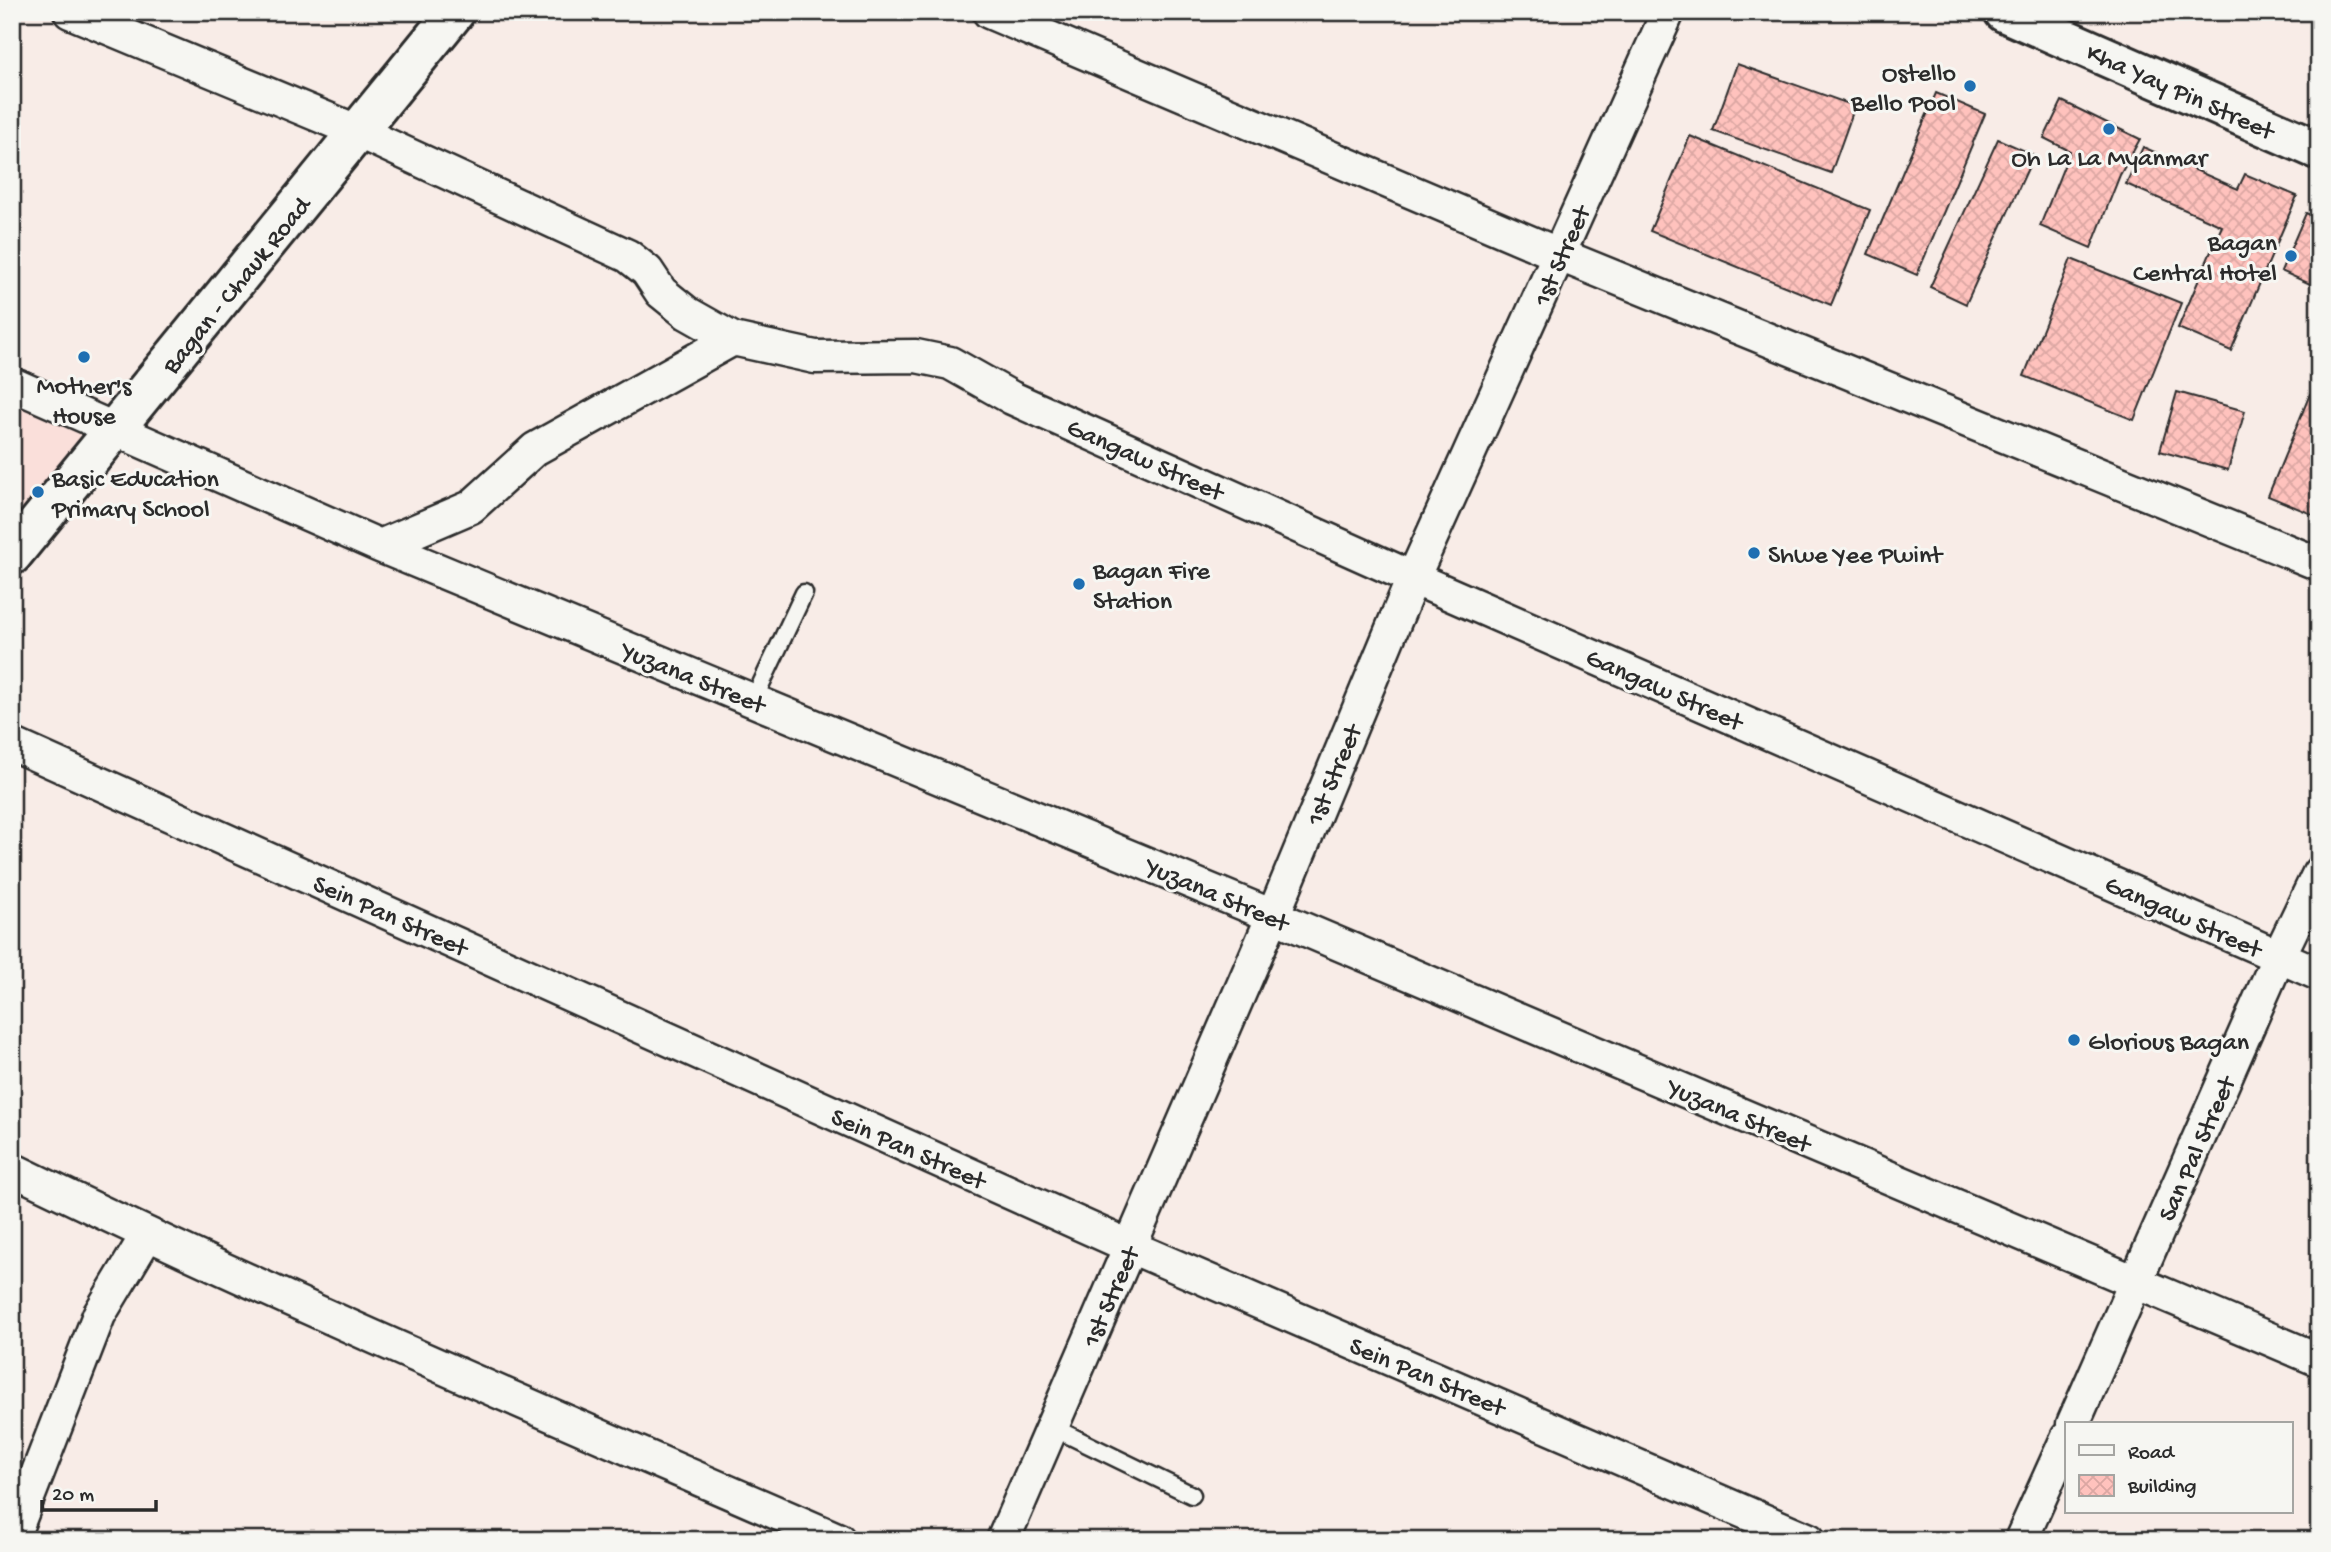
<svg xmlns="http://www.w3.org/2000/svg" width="2331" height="1552" font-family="'Gochi Hand',sans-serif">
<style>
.built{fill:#fadfda}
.building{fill:url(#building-cross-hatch);stroke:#2b2b2b;stroke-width:2}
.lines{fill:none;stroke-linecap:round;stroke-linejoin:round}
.service-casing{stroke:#2b2b2b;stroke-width:21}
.minor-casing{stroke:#2b2b2b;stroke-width:37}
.tertiary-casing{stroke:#2b2b2b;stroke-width:44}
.secondary-casing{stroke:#2b2b2b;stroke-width:44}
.service{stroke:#f6f6f2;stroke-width:16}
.minor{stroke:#f6f6f2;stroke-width:32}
.tertiary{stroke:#f6f6f2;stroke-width:38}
.secondary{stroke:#f6f6f2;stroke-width:38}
.poi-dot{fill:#1f6fb2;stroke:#f6f6f2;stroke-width:2.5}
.labels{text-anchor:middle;stroke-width:6;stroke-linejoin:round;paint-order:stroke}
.poi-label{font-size:26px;fill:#2b2b2b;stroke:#f6f6f2;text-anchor:start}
.street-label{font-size:26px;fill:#2b2b2b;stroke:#f6f6f2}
</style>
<defs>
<pattern id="building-cross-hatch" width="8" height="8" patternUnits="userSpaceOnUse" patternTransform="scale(1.75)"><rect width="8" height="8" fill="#ffc2bd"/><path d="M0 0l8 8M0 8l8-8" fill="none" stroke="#dba7a3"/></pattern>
</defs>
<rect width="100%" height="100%" fill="#f8ece7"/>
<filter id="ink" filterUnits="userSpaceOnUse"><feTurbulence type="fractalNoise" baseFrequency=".0143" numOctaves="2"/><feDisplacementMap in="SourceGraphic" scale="14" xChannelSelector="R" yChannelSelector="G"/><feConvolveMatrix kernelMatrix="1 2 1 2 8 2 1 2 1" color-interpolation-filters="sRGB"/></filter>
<g filter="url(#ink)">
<!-- built -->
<path class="built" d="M12,384l104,45 -104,125z"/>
<!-- building -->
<path class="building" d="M1737,64l118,42 -24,67 -118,-42z
M1936,93l49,21 -68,161 -49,-21z
M2062,101l78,38 -20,36 -29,73 -51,-22 30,-75 -26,-13z
M1690,136l180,74 -39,95 -181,-74z
M1998,139l36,16 -68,149 -36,-17z
M2143,147l95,42 7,-15 52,22 -66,155 -53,-23 44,-102 -96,-42z
M2306,213l13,6v69l-38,-17z
M2071,259l110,44 -47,117 -110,-44z
M2177,392l68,19 -17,59 -68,-19z
M2310,394l9,4v119l-51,-21z"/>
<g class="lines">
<!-- service casing -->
<g class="service-casing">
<path id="service" d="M753,701l51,-108
M1052,1427l140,68"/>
</g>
<!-- minor casing -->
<g class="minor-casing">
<path id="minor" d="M70,12l289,120 269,124 19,15 14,21 26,21 46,26 82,18 101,-1 34,7 62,35 401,180 906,396
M989,12l571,243 759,309
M12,384l368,162 893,370 1046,444
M380,546l91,-39 64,-58 198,-110
M12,744l1119,503 678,293
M12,1169c272,133 550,250 827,371
M2073,1424l206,-468 40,-83
M12,1539l87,-224 48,-80
M1003,1540l270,-624 140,-338 255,-566
M2021,1540l46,-102"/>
</g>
<!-- tertiary casing -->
<g class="tertiary-casing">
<path id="tertiary" d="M2004,12l315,138"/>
</g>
<!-- secondary casing -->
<g class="secondary-casing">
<path id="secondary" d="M12,555l443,-543"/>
</g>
<!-- service -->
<use href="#service" class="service"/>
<!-- minor -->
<use href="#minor" class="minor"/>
<!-- tertiary -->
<use href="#tertiary" class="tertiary"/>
<!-- secondary -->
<use href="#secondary" class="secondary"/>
</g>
</g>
<!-- markers -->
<g class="poi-dot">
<circle cx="1970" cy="86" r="7"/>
<circle cx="2109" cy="129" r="7"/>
<circle cx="2291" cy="256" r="7"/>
<circle cx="84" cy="357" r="7"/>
<circle cx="38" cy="492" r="7"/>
<circle cx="1754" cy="553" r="7"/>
<circle cx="1079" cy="584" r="7"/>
<circle cx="2074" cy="1040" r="7"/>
</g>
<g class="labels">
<!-- poi labels -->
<g class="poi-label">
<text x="1956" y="80" text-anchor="end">Ostello<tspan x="1956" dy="30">Bello Pool</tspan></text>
<text x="2109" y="165" text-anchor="middle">Oh La La Myanmar</text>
<text x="2277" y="250" text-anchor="end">Bagan<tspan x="2277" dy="30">Central Hotel</tspan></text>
<text x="84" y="393" text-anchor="middle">Mother's<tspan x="84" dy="30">House</tspan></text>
<text x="52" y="486">Basic Education<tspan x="52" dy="30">Primary School</tspan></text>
<text x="1768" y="562">Shwe Yee Pwint</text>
<text x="1093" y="578">Bagan Fire<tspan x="1093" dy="30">Station</tspan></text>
<text x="2088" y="1049">Glorious Bagan</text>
</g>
<!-- street labels -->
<g class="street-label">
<text transform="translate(2181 90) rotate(24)" y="9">Kha Yay Pin Street</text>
<text transform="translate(1560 255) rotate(-66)" y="9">1st Street</text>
<text transform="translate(235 284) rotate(-51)" y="9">Bagan - Chauk Road</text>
<text transform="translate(1146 458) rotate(24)" y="9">Gangaw Street</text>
<text transform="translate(694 676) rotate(22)" y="9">Yuzana Street</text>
<text transform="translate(1665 688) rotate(24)" y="9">Gangaw Street</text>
<text transform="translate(1332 774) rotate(-67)" y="9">1st Street</text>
<text transform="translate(1218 893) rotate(23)" y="9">Yuzana Street</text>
<text transform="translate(391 914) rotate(24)" y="9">Sein Pan Street</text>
<text transform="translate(2184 915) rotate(24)" y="9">Gangaw Street</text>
<text transform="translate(1740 1114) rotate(23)" y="9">Yuzana Street</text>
<text transform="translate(909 1147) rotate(24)" y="9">Sein Pan Street</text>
<text transform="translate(2195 1148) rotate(-66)" y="9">San Pal Street</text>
<text transform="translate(1109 1296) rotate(-66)" y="9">1st Street</text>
<text transform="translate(1428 1375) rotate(23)" y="9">Sein Pan Street</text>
</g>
</g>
<!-- margin -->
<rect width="2331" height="1552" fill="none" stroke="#f6f6f2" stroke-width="42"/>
<rect x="21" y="21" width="2289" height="1510" fill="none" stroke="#2b2b2b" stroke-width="2.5" filter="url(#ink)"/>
<!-- legend -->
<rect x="2065" y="1422" width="228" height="91" fill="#f6f6f2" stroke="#a5a5a2" stroke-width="2"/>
<rect x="2079" y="1445" width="35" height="10" fill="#f6f6f2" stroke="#a5a5a2" stroke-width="2"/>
<text x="2128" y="1458" font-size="21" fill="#2b2b2b">Road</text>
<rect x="2079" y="1475" width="35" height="21" fill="url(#building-cross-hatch)" stroke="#a5a5a2" stroke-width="2"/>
<text x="2128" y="1492" font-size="21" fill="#2b2b2b">Building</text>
<!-- scale -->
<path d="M42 1500v10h114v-10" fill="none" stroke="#2b2b2b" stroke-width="3.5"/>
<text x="52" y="1500" font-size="21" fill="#2b2b2b" stroke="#f6f6f2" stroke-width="5" paint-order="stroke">20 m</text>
</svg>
